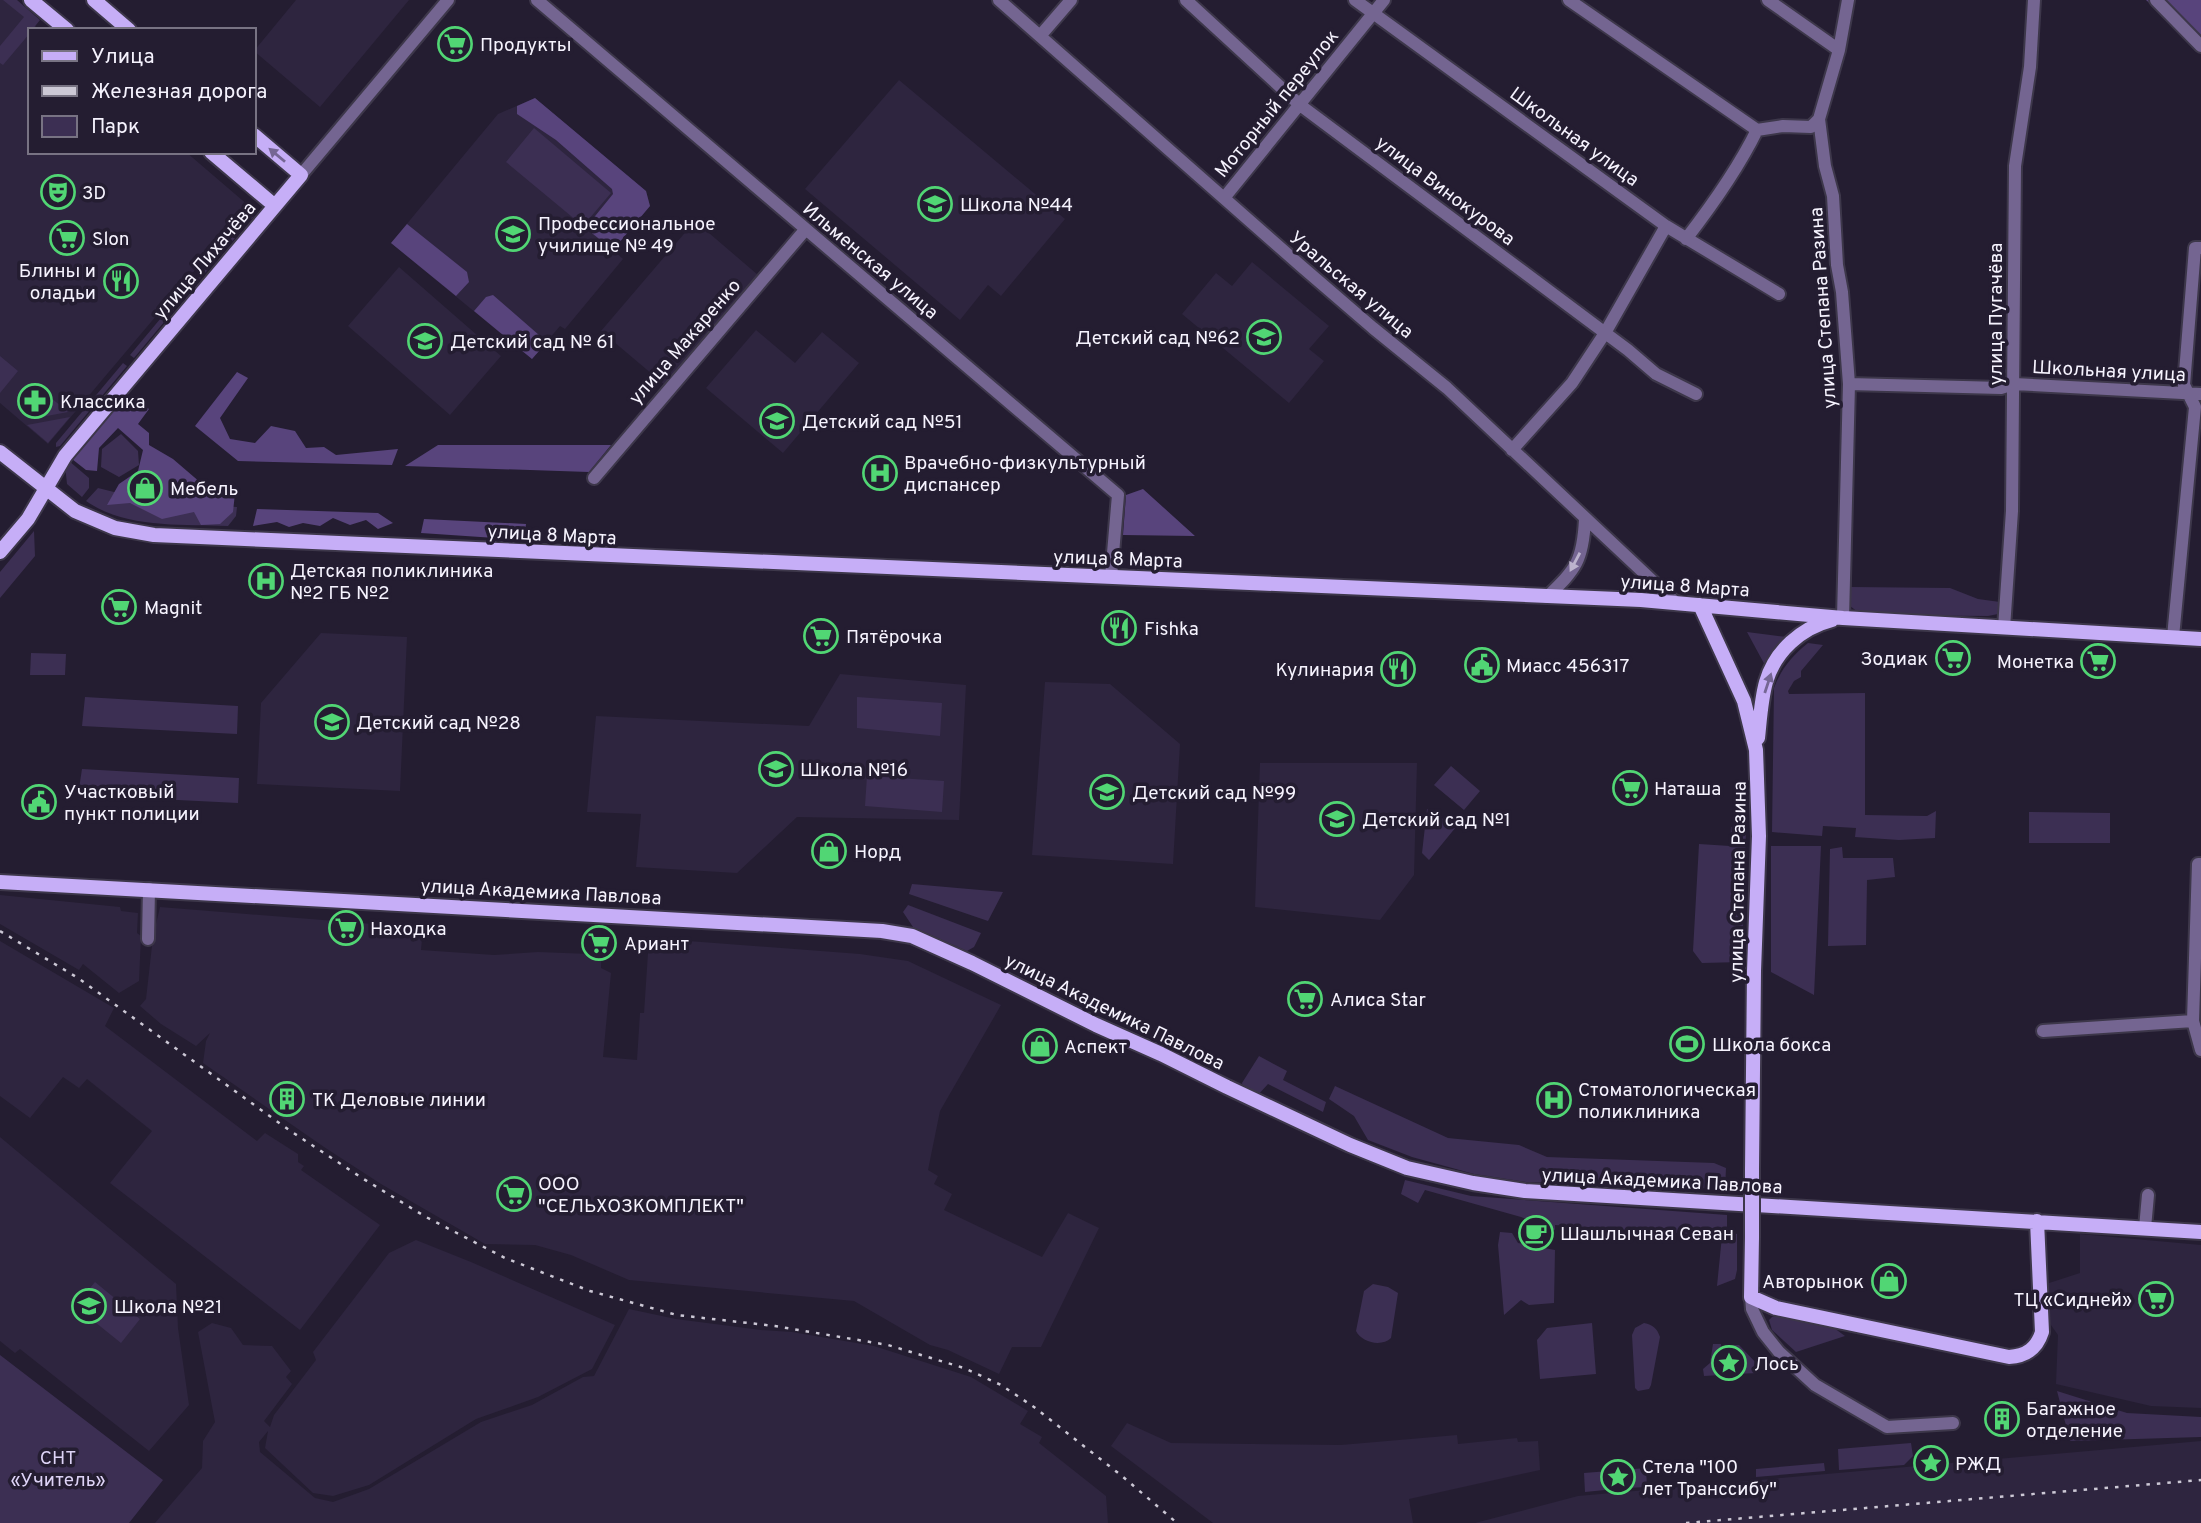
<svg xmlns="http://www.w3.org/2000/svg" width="2201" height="1523" font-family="Overpass,sans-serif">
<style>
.built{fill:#2e253f}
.green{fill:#3c2f53}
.forest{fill:#58447c}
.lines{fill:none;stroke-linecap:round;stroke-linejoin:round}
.minor-casing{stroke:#3d374a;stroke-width:16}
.major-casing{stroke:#3d374a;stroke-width:18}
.minor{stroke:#746591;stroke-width:12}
.major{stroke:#c6aef7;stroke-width:14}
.rail{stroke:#ccc8d5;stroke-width:2.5;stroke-dasharray:3.5 7;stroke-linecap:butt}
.major-bridge-casing{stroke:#3d374a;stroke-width:18;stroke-linecap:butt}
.major-bridge{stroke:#c6aef7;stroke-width:14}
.oneway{fill:#756694}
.oneway2{fill:#bcb3cd}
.labels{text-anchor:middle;stroke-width:7;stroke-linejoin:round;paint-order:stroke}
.poi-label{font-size:19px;fill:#f6f3fe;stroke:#241d31;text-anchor:start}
.street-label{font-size:19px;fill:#f6f3fe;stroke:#241d31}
.park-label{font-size:19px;fill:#ddd3f6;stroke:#241d31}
</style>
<rect width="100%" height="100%" fill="#241d31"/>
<!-- built -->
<path class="built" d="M0,0h5l35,30h-10v122h156l63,54 -201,238 -48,-41z
M296,0h113l-89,107 -66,-56z
M899,80l166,139 -64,77 -13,-11 -28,35 -155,-131z
M535,98l111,93 4,15 -37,44 10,9 -58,70 -5,-3 -28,33 -141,-116 107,-129z
M695,221l63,54 -93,110 -64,-54z
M1252,262l77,64 -20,23 15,12 -35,42 -107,-89 34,-41 16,13z
M399,267l102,89 -51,59 -102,-89z
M756,330l39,33 27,-31 37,31 -76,90 -77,-65z
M321,633l86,4 -7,154 -143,-7 4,-81z
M840,674l126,11 -7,135 -162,-3 -60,56 -101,-6 5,-53 -54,-2 9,-96 213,10z
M1045,682l65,2 70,60 -7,120 -141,-9z
M1260,763h157l-3,112 -34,45 -125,-13z
M0,895l120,12 1,4 17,2 -1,20 4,3 -2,45 -20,12 -36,-29 -4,6 -79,-46z
M160,907l263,21 -2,22 73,5 44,-3 52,2 1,-16h11l-1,30 10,5 -8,84 34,3 3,-47h4l5,-75 211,16 48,7 93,44 -61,106 -12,59 10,6 -4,8 18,10 -8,16 98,47 26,-44 31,15 -58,119h-29l-13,27 -51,-24 -18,-5 -76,-44 -225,-21 -58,-25 -36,-10 -50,-1 -104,-60 -57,-37 -121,-84 3,-22 4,-8 -14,13 -35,-22 -21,-18 6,-7 7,-62z
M0,941l114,67 -9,18 152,115 8,-8 33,21v8l6,4 -3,4 79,55 -80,105 -190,-147 42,-52 -65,-52 -8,9 -16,-11 -33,41 -30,-22z
M0,1137l176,147 2,44 11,77 -40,46 -129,-102 -5,4 -15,-12z
M2080,1234l121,11v163l-50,-2 -95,-22 2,-49 -12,-17 3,-35 31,-10z
M416,1240l55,22 144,63 -23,44 -54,28 -62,22 -107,66 -36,11 -20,-3 -48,-45 3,-17 -9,11 1,10 55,46 18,4 36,-13 112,-67 51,-17 51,-28 11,-1 35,-67 47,10 85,11 31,2 82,14 97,31 57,34 -8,13 22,13 -3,6 67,53 2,27h-953l47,-55 1,-27 12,-19 -17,-90 14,-9 19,5 12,17 29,1 19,25 -5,6 6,7 -28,37 6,6 4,-12 42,-55 -3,-8 76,-99z
M1127,1423l44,20 170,2 116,-10 1,9 59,-6 1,4 20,-1 2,29 -131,29 4,24h-200l-102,-77z
M2201,1441v82h-726l103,-27z"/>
<!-- green -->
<path class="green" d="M3,0h14l23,20 -8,10h-2v3l-27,32 -3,-2v-17l24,-29z
M534,128l77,65 -28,33 -77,-64z
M254,212v4l-55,64 -3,-3 54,-64z
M186,288l4,3 -56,67 -4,-3z
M0,356l18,15 -18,22z
M123,363l4,3 -67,80 -4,1v-4z
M50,397l18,15 -37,7z
M70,417l-22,26 -21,-18z
M121,434l17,17 1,14 -20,12 -18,-10 1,-18z
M69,461l20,17v10l-7,9 -15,-13 -2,-19z
M98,488l56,14 83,5 -1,9 -8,10c-46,-2 -102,3 -142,-25z
M34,531l1,25 -35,42v-26z
M1851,587l99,1 28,11 22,3 -2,12 -10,2 -126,-1 -12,-9z
M1747,632l40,5 -20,32z
M1808,643l15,2 -22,26v6l-7,4 -6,10 1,3 76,-1v122l62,1 9,-5 -1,27 -36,2 -44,-3 1,-9 -33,-2 -1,10 -50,-4 2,-144c7,-19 18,-32 34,-45z
M31,653l35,1 -1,21h-35z
M85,697l153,9 -1,28 -155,-8z
M857,697l85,6 -2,33 -83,-8z
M1451,766l29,25 -16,19 -30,-25z
M82,769l157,9 -1,25 -160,-8z
M867,776l77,5 -2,31 -77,-6z
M1427,809l29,18 -27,33 -7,-7z
M2029,812l81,1v30h-81z
M1731,827l15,1 -4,134 -40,1 -9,-12 6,-107 31,2z
M1771,846h50l-7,149 -43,-23z
M1842,847l1,11h50l2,19 -28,3 -1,65 -38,1 2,-97z
M912,884l91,8 -15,29 -79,-27z
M908,905l73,28 -7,14 -7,4 -54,-24 -10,-15z
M1259,1056l28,15 -4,9 43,22 -3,10 -55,-28 -11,12 -13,-6 -2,-7z
M1335,1086l113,52 71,7 28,12 167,6 12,5 -1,21 -199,-7 -52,-8 -62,-17 -44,-17 -14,-24 -25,-17z
M1405,1180l66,16 256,19v16l10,3v36l-2,9 -18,7 5,-50 -167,-11v5l-34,-13 -96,-27 -7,13 -17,-9z
M1500,1232l12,1 6,10 37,7 -1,53 -25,2 -8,-5 -17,15 -6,-70z
M95,1282l45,37 -19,24 -46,-37z
M1373,1284l15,3 10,6 -7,45c-9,9 -29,5 -35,-7l8,-40z
M1778,1316l52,9 15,11 -49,16 -24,-22 -3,-10 3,-3z
M1592,1323l4,51 -56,5 -3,-39 10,-12z
M1644,1323c9,2 13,5 16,14l-9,48 -2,4 -11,2 -3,-3 -3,-53 3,-7z
M1713,1344h8v31l-17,1 -1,-7 7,-6z
M1733,1345h6l19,20 1,8 -25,1z
M0,1355l163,125 -34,43h-129z
M2057,1391l70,22 74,4v20l-131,4z
M1911,1443l2,13 -9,9 -65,5 -1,-21z
M1824,1463l1,8 -69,6v-8z
M1646,1468l1,19 -21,1 -1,-15 -21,1 1,16 -20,2 -1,-19z"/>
<!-- forest -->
<path class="forest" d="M2146,0h55v41l-14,-5z
M535,98l111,93 4,15 -37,44 -25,-20 -1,-4 26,-32 -1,-5 -56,-49 -39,-26v-8z
M407,224l60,48 2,10 -13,14 -65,-53z
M493,295l54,47 -15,17 -58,-48 12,-14z
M237,372l11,6 -28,40 10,21 25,4 16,-17 24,5 11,17 18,-1 12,8 62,-6 -6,16 -154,-4 -43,-35z
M129,395l20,14 -11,15 11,9v12l24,14 35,30 27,4 -2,19 -13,12 -19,1 -7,-13 -32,7 -32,-16 -23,2 12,-21 19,-13 5,-21 -25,-22 -19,20 -2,23 -11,-1 -14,-11 44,-54z
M438,445h173l-22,27 -184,-6z
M1143,489l52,47 -72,-1 3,-40z
M257,509l121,4 15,10 -15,6 -12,-9 -16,5 -17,-7 -13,8 -17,-3 -14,4 -12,-5 -24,4z
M424,519l102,5 -2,16 -103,-7z"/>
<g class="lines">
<!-- minor casing -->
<g class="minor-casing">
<path id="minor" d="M537,0l581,495 -7,82
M999,0l302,266 72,62 74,60 229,215
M1186,0l114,105 328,245 28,24 40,20
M1355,0l311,226 113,68
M1569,0l188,130
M1768,0l71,50
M2156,0l45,46
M1040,36l31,-36
M1757,130l26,-4 28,1 8,-8
M301,175l147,-175
M1224,198l160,-198
M1686,239c27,-35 52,-70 71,-109
M1849,384l152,4 13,-4 187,10
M1512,450l60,-67 33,-50 61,-107
M594,478l211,-248
M1547,597c29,-28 36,-36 38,-78
M1843,618l6,-234 -7,-92 -5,-27 -4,-69 -8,-30 -6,-47 20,-69 9,-50
M2004,628l8,-117 3,-345 15,-99 4,-67
M2173,637l22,-230 -11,-22 11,-137h6
M2201,864h-3l-5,157 8,29
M148,939l1,-50
M2043,1031l150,-10
M2145,1228l3,-33
M1751,1297l1,12 11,23 16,20 36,33 72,42 66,-4"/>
</g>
<!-- major casing -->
<g class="major-casing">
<path id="major" d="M31,0l36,30
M94,0l35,30
M211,152l64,54
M0,452l75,59 40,17 39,7 1487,65 202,18 358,21
M0,552l28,-33 37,-63 236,-281 -47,-40
M1700,605l44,96 12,49 3,86 -5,135 -2,199
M1758,738c2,-18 3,-38 8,-56 9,-31 35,-54 66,-62
M0,882l882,49 30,5 60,27 124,62 65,29 66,33 123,58 57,23 66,15 52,8 676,41
M1752,1237l-1,60 25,11 233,49c18,-1 28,-9 33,-25l-5,-111"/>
</g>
<!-- minor -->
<use href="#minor" class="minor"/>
<!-- major -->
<use href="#major" class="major"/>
<!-- rail -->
<path class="rail" d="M0,931l78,47 211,152 73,48 64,39 79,41 85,33 87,24 98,11 113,19 76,23 37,17 33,22 88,69 55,47
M1686,1523l515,-43"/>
<!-- major-bridge casing -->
<g class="major-bridge-casing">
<path id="major-bridge" d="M1752,1237v-67"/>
</g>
<!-- major-bridge -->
<use href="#major-bridge" class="major-bridge"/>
</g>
<!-- one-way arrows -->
<defs><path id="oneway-solid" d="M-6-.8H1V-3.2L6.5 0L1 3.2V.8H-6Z" transform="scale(1.75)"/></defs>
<g class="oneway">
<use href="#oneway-solid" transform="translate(277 155) rotate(-140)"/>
<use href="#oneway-solid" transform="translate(1768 683) rotate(-72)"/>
</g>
<use class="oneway2" href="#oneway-solid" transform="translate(1575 562) rotate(118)"/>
<!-- icons -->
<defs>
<g id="supermarket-ring" transform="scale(1.75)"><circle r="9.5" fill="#241d31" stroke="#51d674" stroke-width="1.5"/><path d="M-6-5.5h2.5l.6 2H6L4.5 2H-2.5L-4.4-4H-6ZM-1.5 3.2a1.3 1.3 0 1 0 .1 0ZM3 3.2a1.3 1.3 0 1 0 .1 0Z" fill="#51d674"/></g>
<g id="theatre-ring" transform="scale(1.75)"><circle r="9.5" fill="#241d31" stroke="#51d674" stroke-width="1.5"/><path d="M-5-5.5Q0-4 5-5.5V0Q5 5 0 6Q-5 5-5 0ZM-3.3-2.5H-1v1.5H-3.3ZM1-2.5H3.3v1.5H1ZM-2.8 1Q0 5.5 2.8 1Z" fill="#51d674"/></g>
<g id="school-ring" transform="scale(1.75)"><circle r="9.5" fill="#241d31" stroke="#51d674" stroke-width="1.5"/><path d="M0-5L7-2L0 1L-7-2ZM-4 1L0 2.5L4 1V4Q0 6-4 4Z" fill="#51d674"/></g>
<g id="university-ring" transform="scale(1.75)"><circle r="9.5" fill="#241d31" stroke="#51d674" stroke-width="1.5"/><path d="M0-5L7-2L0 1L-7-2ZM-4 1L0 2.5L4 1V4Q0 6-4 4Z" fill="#51d674"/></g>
<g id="restaurant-ring" transform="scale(1.75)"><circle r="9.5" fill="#241d31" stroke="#51d674" stroke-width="1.5"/><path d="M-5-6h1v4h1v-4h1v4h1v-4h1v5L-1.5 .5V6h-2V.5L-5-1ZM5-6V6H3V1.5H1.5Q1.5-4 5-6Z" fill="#51d674"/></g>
<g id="pharmacy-ring" transform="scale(1.75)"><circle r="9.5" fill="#241d31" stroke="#51d674" stroke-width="1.5"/><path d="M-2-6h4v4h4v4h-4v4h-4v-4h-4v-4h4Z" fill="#51d674"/></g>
<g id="hospital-ring" transform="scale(1.75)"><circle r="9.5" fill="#241d31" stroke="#51d674" stroke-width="1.5"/><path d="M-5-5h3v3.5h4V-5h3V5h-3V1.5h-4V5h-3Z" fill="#51d674"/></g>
<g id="shop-ring" transform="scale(1.75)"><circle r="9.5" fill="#241d31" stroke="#51d674" stroke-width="1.5"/><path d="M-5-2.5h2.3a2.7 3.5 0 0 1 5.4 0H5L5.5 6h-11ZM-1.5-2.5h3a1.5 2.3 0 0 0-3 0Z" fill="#51d674"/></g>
<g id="civic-ring" transform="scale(1.75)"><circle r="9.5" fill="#241d31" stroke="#51d674" stroke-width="1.5"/><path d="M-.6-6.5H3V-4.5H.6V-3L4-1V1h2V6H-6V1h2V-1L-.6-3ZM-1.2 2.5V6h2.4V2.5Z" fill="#51d674"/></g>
<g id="stadium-ring" transform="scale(1.75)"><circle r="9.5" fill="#241d31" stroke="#51d674" stroke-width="1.5"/><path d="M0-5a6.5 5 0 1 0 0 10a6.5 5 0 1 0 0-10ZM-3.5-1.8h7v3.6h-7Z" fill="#51d674"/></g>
<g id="building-ring" transform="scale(1.75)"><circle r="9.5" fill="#241d31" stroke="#51d674" stroke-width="1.5"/><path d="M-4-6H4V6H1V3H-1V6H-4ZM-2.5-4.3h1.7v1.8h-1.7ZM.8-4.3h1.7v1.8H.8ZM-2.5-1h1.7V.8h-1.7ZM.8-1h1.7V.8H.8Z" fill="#51d674"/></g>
<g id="cafe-ring" transform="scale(1.75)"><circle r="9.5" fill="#241d31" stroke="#51d674" stroke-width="1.5"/><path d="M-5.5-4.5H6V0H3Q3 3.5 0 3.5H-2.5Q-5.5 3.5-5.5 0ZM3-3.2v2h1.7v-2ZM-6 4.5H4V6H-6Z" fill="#51d674"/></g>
<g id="sight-ring" transform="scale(1.75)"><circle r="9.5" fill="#241d31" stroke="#51d674" stroke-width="1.5"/><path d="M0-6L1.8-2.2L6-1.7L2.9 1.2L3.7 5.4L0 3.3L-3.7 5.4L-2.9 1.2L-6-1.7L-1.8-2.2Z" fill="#51d674"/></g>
</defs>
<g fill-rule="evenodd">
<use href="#supermarket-ring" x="455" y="44"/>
<use href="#theatre-ring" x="58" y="192"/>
<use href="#school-ring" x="935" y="204"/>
<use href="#university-ring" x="513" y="234"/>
<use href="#supermarket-ring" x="67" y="238"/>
<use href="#restaurant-ring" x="121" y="281"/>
<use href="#school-ring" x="1264" y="337"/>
<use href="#school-ring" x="425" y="341"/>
<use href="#pharmacy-ring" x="35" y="401"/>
<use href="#school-ring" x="777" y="421"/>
<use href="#hospital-ring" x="880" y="473"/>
<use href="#shop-ring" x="145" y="488"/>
<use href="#hospital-ring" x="266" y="581"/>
<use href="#supermarket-ring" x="119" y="607"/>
<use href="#restaurant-ring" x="1119" y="628"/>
<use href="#supermarket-ring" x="821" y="636"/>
<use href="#supermarket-ring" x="1953" y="658"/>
<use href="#supermarket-ring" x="2098" y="661"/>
<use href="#civic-ring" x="1482" y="665"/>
<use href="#restaurant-ring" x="1398" y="669"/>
<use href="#school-ring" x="332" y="722"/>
<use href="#school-ring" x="776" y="769"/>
<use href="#supermarket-ring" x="1630" y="788"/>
<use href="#school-ring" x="1107" y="792"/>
<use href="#civic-ring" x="39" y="802"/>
<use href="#school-ring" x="1337" y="819"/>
<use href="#shop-ring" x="829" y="851"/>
<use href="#supermarket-ring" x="346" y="928"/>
<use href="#supermarket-ring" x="599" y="943"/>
<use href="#supermarket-ring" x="1305" y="999"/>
<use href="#stadium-ring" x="1687" y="1044"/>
<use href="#shop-ring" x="1040" y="1046"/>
<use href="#building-ring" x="287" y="1099"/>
<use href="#hospital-ring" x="1554" y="1100"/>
<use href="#supermarket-ring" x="514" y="1194"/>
<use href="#cafe-ring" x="1536" y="1233"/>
<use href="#shop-ring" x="1889" y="1281"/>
<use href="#supermarket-ring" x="2156" y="1299"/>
<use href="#school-ring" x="89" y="1306"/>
<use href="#sight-ring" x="1729" y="1363"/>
<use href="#building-ring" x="2002" y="1419"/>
<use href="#sight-ring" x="1931" y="1463"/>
<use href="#sight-ring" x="1618" y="1477"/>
</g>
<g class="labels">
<!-- poi labels -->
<g class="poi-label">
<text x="480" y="51">Продукты</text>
<text x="82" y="199">3D</text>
<text x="960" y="211">Школа №44</text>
<text x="538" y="230">Профессиональное<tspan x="538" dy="22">училище № 49</tspan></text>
<text x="92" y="245">Slon</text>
<text x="96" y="277" text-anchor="end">Блины и<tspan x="96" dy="22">оладьи</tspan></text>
<text x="1240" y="344" text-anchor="end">Детский сад №62</text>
<text x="450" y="348">Детский сад № 61</text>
<text x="60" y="408">Классика</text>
<text x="802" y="428">Детский сад №51</text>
<text x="904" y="469">Врачебно-физкультурный<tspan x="904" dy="22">диспансер</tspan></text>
<text x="170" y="495">Мебель</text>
<text x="290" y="577">Детская поликлиника<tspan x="290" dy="22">№2 ГБ №2</tspan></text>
<text x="144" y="614">Magnit</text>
<text x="1144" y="635">Fishka</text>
<text x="846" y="643">Пятёрочка</text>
<text x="1928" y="665" text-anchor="end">Зодиак</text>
<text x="2074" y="668" text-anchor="end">Монетка</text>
<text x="1506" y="672">Миасс 456317</text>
<text x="1374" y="676" text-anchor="end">Кулинария</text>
<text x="356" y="729">Детский сад №28</text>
<text x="800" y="776">Школа №16</text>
<text x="1654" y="795">Наташа</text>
<text x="64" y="798">Участковый<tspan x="64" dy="22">пункт полиции</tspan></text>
<text x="1132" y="799">Детский сад №99</text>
<text x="1362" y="826">Детский сад №1</text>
<text x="854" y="858">Норд</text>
<text x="370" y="935">Находка</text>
<text x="624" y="950">Ариант</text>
<text x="1330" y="1006">Алиса Star</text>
<text x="1712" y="1051">Школа бокса</text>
<text x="1064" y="1053">Аспект</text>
<text x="1578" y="1096">Стоматологическая<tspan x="1578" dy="22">поликлиника</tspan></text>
<text x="312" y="1106">ТК Деловые линии</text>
<text x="538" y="1190">ООО<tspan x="538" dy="22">"СЕЛЬХОЗКОМПЛЕКТ"</tspan></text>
<text x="1560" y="1240">Шашлычная Севан</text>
<text x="1864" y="1288" text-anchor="end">Авторынок</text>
<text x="2132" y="1306" text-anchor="end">ТЦ «Сидней»</text>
<text x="114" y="1313">Школа №21</text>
<text x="1754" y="1370">Лось</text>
<text x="2026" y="1415">Багажное<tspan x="2026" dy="22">отделение</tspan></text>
<text x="1955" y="1470">РЖД</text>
<text x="1642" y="1473">Стела "100<tspan x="1642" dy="22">лет Транссибу"</tspan></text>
</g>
<!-- street labels -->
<g class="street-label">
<text transform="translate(1276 103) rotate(-51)" y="7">Моторный переулок</text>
<text transform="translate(1575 136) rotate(36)" y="7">Школьная улица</text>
<text transform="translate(1446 190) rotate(37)" y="7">улица Винокурова</text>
<text transform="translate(204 260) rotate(-50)" y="7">улица Лихачёва</text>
<text transform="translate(871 260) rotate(40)" y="7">Ильменская улица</text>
<text transform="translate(1352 284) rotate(40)" y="7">Уральская улица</text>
<text transform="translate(1822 308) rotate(-94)" y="7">улица Степана Разина</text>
<text transform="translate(1995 314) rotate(-90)" y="7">улица Пугачёва</text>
<text transform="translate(684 341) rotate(-49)" y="7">улица Макаренко</text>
<text transform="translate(2109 370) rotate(3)" y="7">Школьная улица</text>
<text transform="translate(552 534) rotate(3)" y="7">улица 8 Марта</text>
<text transform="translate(1118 558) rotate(2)" y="7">улица 8 Марта</text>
<text transform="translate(1685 585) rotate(4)" y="7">улица 8 Марта</text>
<text transform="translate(1737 882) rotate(-89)" y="7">улица Степана Разина</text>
<text transform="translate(541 891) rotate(3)" y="7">улица Академика Павлова</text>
<text transform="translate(1115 1011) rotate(26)" y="7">улица Академика Павлова</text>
<text transform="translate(1662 1180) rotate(3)" y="7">улица Академика Павлова</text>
</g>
<!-- park labels -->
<g class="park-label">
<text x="58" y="1464">СНТ<tspan x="58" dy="22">«Учитель»</tspan></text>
</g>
</g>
<!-- legend -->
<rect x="28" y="28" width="228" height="126" fill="#241d31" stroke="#787383" stroke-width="2"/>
<rect x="42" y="51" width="35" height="10" fill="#c6aef7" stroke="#787383" stroke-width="2"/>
<text x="91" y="63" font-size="21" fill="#f6f3fe">Улица</text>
<rect x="42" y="86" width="35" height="10" fill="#ccc8d5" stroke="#787383" stroke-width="2"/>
<text x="91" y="98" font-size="21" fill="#f6f3fe">Железная дорога</text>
<rect x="42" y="116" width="35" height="21" fill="#3c2f53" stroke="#787383" stroke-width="2"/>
<text x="91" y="133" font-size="21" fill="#f6f3fe">Парк</text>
</svg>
